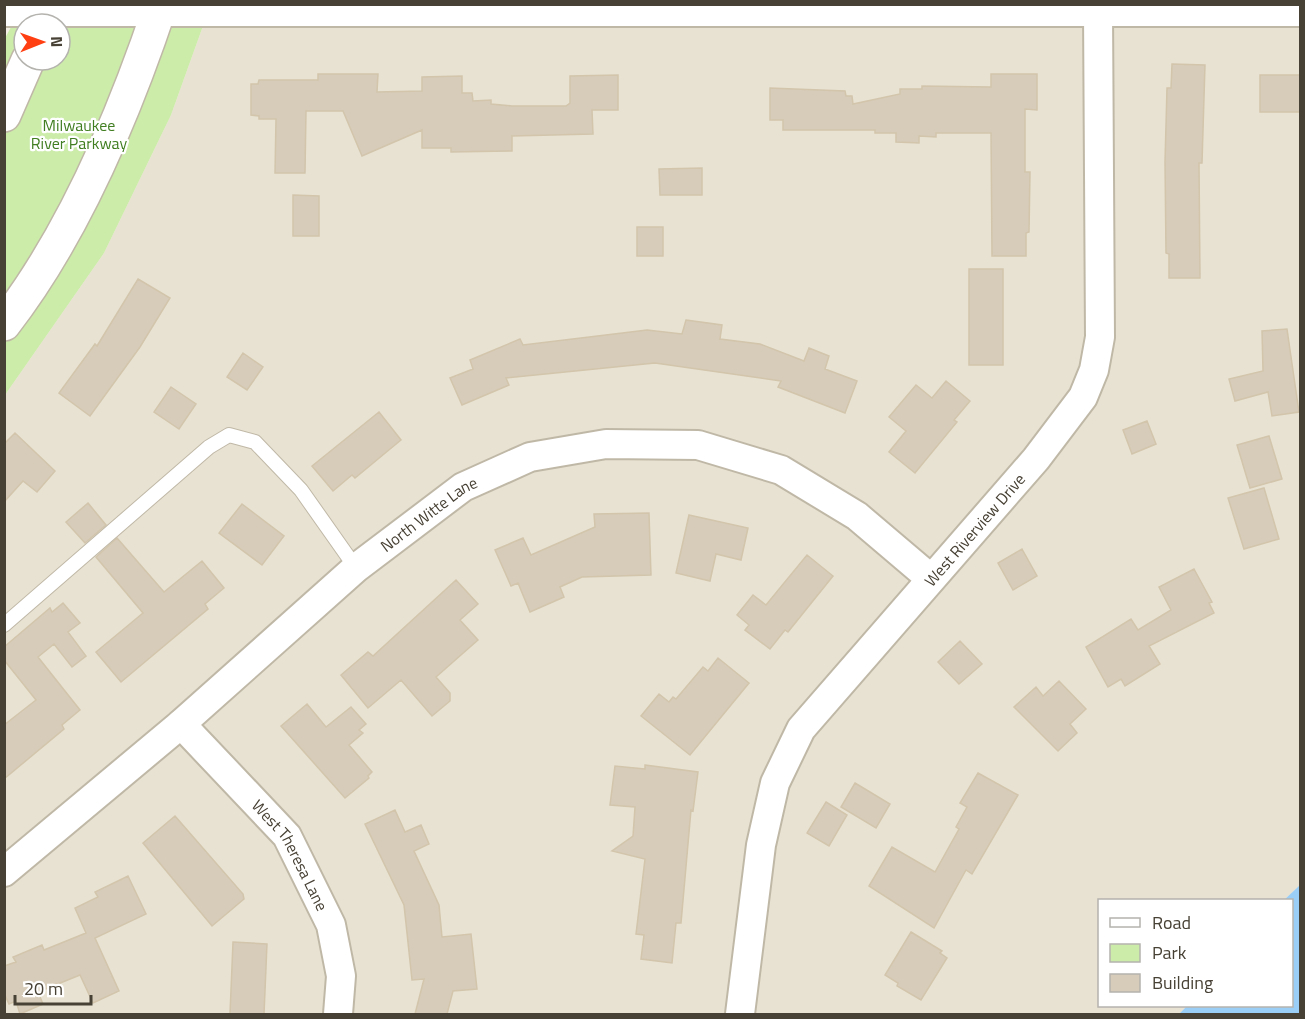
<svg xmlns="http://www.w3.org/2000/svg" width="1305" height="1019" font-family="'Titillium Web',sans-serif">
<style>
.residential{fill:#e8e2d2}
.green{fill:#ccecaa;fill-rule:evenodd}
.water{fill:#9bcef6}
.building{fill:#d7ccb9;stroke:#d2c5ac;stroke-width:1.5}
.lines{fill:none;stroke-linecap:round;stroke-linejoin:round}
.service-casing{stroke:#c0b8a7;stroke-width:16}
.minor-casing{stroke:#c0b8a7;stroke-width:32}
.tertiary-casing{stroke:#c0b8a7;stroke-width:36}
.service{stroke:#fff;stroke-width:14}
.minor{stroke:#fff;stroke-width:28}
.tertiary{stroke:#fff;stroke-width:33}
.labels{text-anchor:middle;stroke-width:4.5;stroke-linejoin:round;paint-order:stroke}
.park-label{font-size:16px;fill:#417e22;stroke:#fff}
.street-label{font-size:16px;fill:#474034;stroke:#fff}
</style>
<rect width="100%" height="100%" fill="#f4f0e5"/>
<!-- residential -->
<path class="residential" d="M706,22l594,6v857l-16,15h-184v106h87l-8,8h-1174v-619l99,-142 67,-138 32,-89z"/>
<!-- green -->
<path class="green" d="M23,5l185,7 -37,103 -67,138 -99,142 -1,-355zM24,24h36v36h-36z"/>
<!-- water -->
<path class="water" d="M1300,885l-1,129h-120l8,-8h105v-106h-8z"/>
<!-- building -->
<path class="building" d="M1172,64l33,1 -3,98h-3l1,115h-31v-24l-3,-1 -1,-91 2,-74h4z
M318,74h60l-1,18 45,-1v-14l40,-1v17h10l1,8 18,-1v4l21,2h54l4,-3v-27l48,-1v35h-26l1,24 -81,2v15l-61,1v-4h-29v-18l-60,26 -19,-45h-37l-1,62h-30l1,-54h-17v-3l-8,-1v-31h7l1,-4h59z
M991,74h46v36l-12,-1v63h5l-1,60 -3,1v23h-34l-1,-123h-55v4l-17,-1v7l-23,-1v-9h-21v-3h-92v-10h-13v-32l75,3 1,5h6l1,8 47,-10v-5h22v-3l69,1z
M1260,75h40v37h-40z
M702,168v27h-42l-1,-26z
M293,195l26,1v40h-26z
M637,227h26v29h-26z
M969,269h34v96h-34z
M138,279l32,19 -30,49 -50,69 -31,-23 36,-49 2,2z
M686,320l36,5 -2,14 40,5 44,17 5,-13 20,8 -4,13 32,12 -12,32 -67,-26 3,-6 -126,-18 -149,15 3,7 -47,20 -12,-27 23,-9 -3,-9 50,-21 3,6 124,-15 35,4z
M1287,329l12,83 -27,4 -4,-24 -33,9 -6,-22 34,-8 -1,-40z
M243,353l20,14 -16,23 -20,-13z
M946,381l24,20 -16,19 3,2 -42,51 -26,-21 17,-21 -17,-14 27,-32 16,13z
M171,387l25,17 -17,25 -25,-17z
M379,412l22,28 -46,38 -3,-3 -19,16 -21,-25z
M1147,421l9,23 -24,10 -9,-24z
M15,433l40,38 -18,21 -14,-11 -19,21v-58z
M1269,436l13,43 -32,9 -13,-43z
M1264,488l15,51 -35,10 -16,-51z
M88,503l18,22 -21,18 -19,-21z
M242,504l42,32 -22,29 -43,-32z
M649,513l2,62 -69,2 -22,10 4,10 -34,15 -12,-29 -7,3 -16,-36 28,-12 8,17 64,-28 -1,-13z
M689,515l59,13 -7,32 -25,-6 -6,27 -34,-8z
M117,538l47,54 38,-31 22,27 -19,16 3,5 -87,73 -25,-30 47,-39 -47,-56z
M1022,549l15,27 -24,14 -15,-27z
M807,555l26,21 -45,56 -3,-2 -15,19 -25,-19 4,-5 -12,-10 16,-20 13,10z
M1194,569l18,33 -3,1 5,10 -65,33 11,18 -35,22 -4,-7 -13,8 -22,-40 45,-28 7,11 33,-20 -12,-23z
M456,580l22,24 -18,16 18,20 -42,37 14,16v8l-18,15 -31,-36 -33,28 -27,-33 27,-23 5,4z
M63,603l17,20 -12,9 18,24 -14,11 -18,-23 -16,13 42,53 -18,15 2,4 -60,50v-54l32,-25 -32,-40v-13l46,-39 2,4z
M960,641l22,23 -23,20 -21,-22z
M718,658l31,25 -59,72 -49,-39 18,-22 10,8 4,-5 3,2 27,-32 5,4z
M1059,681l27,28 -16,15 7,9 -19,18 -44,-44 22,-20 7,9z
M307,704l19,23 25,-20 15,17 -7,6 4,3 -14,12 23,27 -4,4 1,2 -24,20 -64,-72z
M645,765l53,7 -5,39 -2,-1 -10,113h-5l-4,40 -31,-4 3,-24 -8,-1 9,-75 -33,-8 21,-15 2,-29 -25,-2 5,-39 30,3z
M978,773l40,22 -46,79 -6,-4 -32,58 -65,-42 23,-39 43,25 24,-43 -3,-2 11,-20 -7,-4z
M855,783l35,21 -14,24 -35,-21z
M826,802l21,13 -18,31 -22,-13z
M395,810l10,22 16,-7 8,19 -15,7 25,54 3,32 29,-3 6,55 -24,2 -6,23h-32l9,-35 -12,1 -8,-75 -39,-81z
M175,816l68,78 1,5 -32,27 -69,-83z
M128,876l18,38 -51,24 24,53 -26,12 -13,-28 -42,17 5,12 -23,10 -4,-13 -7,3 -5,-11v-27l12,-4 -3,-5 29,-12 2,5 42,-17 -11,-25 23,-11 -3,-5z
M911,932l31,19 -2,2 7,5 -26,42 -24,-14 1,-3 -13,-8z
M233,942l34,2 -3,70h-34z"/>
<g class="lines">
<!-- service casing -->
<g class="service-casing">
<path id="service" d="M4,625l205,-178 20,-12 26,7 46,48 55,78"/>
</g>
<!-- minor casing -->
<g class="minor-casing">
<g id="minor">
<path d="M4,12h1296"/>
<path id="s1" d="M181,724l106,112 44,89 10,51 -3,38"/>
<path id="s2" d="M4,872l177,-148 175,-156 107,-81 67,-30 76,-13 92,1 83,25 76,46 73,62"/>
<path id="s3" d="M740,1014l21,-169 14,-62 26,-54 235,-270 47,-62 11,-27 6,-33 -2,-326"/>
</g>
</g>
<!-- tertiary casing -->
<g class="tertiary-casing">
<path id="tertiary" d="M43,24l8,-20
M4,115l24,-55
M4,324c70,-90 121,-212 157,-320"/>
</g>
<!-- service -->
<use href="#service" class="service"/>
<!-- minor -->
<use href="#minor" class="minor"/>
<!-- tertiary -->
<use href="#tertiary" class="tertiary"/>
</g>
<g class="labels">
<!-- park labels -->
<g class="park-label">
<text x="79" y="131">Milwaukee<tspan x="79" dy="18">River Parkway</tspan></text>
</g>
<!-- street labels -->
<g class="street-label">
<text dy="6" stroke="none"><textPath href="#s2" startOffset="556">North Witte Lane</textPath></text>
<text dy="6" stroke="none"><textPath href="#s3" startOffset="558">West Riverview Drive</textPath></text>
<text dy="6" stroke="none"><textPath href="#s1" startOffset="172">West Theresa Lane</textPath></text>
</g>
</g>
<!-- border -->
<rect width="1305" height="1019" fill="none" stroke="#474034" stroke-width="12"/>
<!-- legend -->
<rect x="1098" y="899" width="195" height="108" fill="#ffffff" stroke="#b5b3ae" stroke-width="1.5"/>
<rect x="1110" y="918" width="30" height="9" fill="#ffffff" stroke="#b5b3ae" stroke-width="1.5"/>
<text x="1152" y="929" font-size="18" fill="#474034">Road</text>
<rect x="1110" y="944" width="30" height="18" fill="#ccecaa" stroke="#b5b3ae" stroke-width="1.5"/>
<text x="1152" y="959" font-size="18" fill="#474034">Park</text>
<rect x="1110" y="974" width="30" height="18" fill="#d7ccb9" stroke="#b5b3ae" stroke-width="1.5"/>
<text x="1152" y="989" font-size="18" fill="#474034">Building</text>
<!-- north arrow -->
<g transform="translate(42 42) rotate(89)"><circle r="28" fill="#ffffff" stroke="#b5b3ae" stroke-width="1.5"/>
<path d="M0-4.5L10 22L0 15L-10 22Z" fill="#ff3e11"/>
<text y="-9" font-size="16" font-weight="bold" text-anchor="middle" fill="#474034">N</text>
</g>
<!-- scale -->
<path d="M15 995v9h76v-9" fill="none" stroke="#474034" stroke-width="3"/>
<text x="24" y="995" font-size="18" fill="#474034" stroke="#ffffff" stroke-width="4.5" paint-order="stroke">20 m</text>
</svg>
